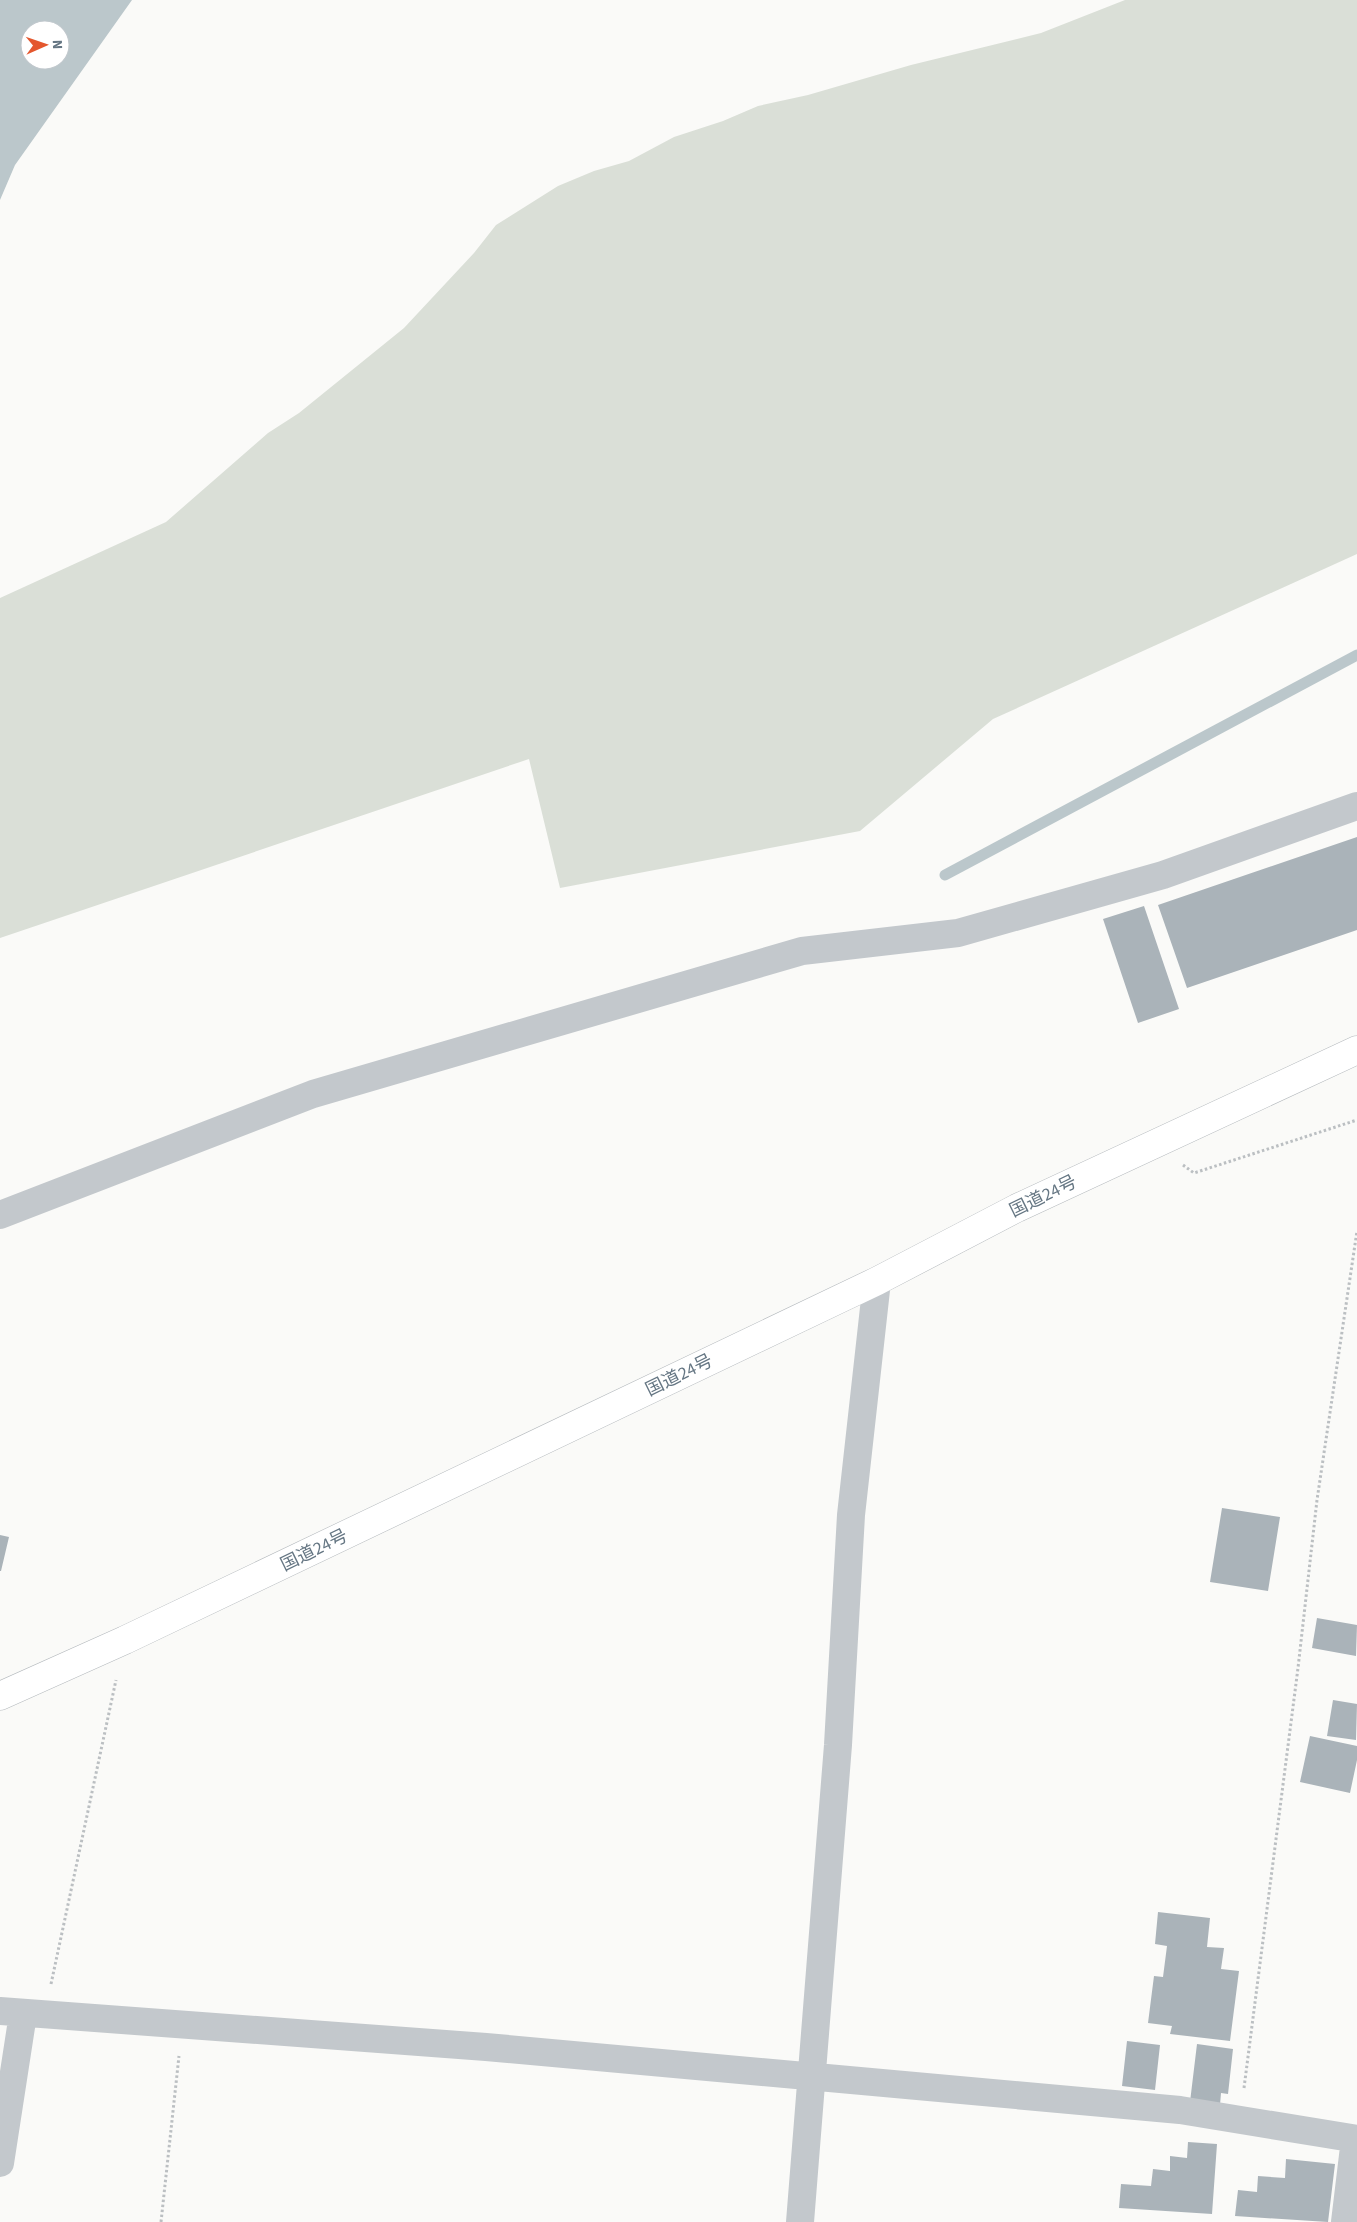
<svg xmlns="http://www.w3.org/2000/svg" width="1357" height="2222" font-family="'Source Sans 3','Noto Sans JP',sans-serif">
<style>
.green{fill:#dadfd7}
.water{fill:#bbc7cb;fill-rule:evenodd}
.lines{fill:none;stroke-linecap:round;stroke-linejoin:round}
.stream{stroke:#bbc7cb;stroke-width:11}
.building{fill:#aab3b9}
.trunk-casing{stroke:#b4b9bd;stroke-width:29}
.path{stroke:#bbbfc2;stroke-width:3;stroke-dasharray:2.5 2.5;stroke-linecap:butt}
.minor{stroke:#c3c8cc;stroke-width:28}
.trunk{stroke:#fff;stroke-width:28}
.labels{text-anchor:middle;stroke-width:5;stroke-linejoin:round;paint-order:stroke}
.street-label{font-size:18px;fill:#657683;stroke:#fff}
</style>
<rect width="100%" height="100%" fill="#fafaf8"/>
<!-- green -->
<path class="green" d="M1125,0h232v554l-364,165 -133,112 -300,57 -31,-129 -529,179v-340l166,-76 102,-89 31,-20 105,-85 70,-75 22,-28 62,-39 36,-15 35,-10 45,-24 49,-16 35,-15 50,-11 103,-30 130,-32z"/>
<!-- water -->
<path class="water" d="M0,0h132l-117,165 -15,35zM30,30h30v30h-30z"/>
<g class="lines">
<!-- stream -->
<path class="stream" d="M945,875l412,-220"/>
</g>
<!-- building -->
<path class="building" d="M1357,837v93l-170,58 -29,-83z
M1144,906l35,103 -41,14 -35,-104z
M1222,1508l58,9 -12,74 -58,-9z
M0,1535l9,2 -8,34h-1z
M1317,1618l40,7 -1,31 -44,-8z
M1333,1700l24,4 -1,36 -29,-4z
M1310,1736l47,10v14l-7,33 -50,-11z
M1158,1912l52,6 -3,29 17,1 -3,21 18,2 -9,70 -60,-7 2,-8 -24,-3 6,-47 9,1 4,-31 -12,-2z
M1127,2041l33,4 -5,45 -33,-4z
M1197,2044l36,5 -5,45 -7,-1 -1,12 -30,-3z
M1188,2142l29,2 -5,70 -93,-6 2,-24 30,2 2,-17 17,2v-15l17,2z
M1286,2159l49,5 -7,58 -93,-6 3,-26 19,2 1,-16 27,2z"/>
<g class="lines">
<!-- trunk casing -->
<g class="trunk-casing">
<path id="trunk" d="M0,1696l125,-56 752,-359 140,-73 340,-158"/>
</g>
<!-- path -->
<path class="path" d="M1183,1165l11,8 163,-53
M51,1984l65,-304
M1244,2088l54,-420 19,-168 40,-269
M161,2222l18,-166"/>
<!-- minor -->
<path class="minor" d="M0,1215l313,-121 489,-143 156,-18 205,-58 194,-69
M0,2011l486,36 694,63 177,29
M0,2163l23,-149
M800,2222l38,-477 13,-230 26,-234
M1345,2222l10,-83"/>
<!-- trunk -->
<use href="#trunk" class="trunk"/>
</g>
<g class="labels">
<!-- street labels -->
<g class="street-label">
<text transform="translate(1043 1196) rotate(-26)" y="6">国道24号</text>
<text transform="translate(679 1375) rotate(-26)" y="6">国道24号</text>
<text transform="translate(314 1550) rotate(-26)" y="6">国道24号</text>
</g>
</g>
<!-- north arrow -->
<g transform="translate(45 45) rotate(88)"><circle r="24" fill="#ffffff" stroke="#c1c8cd"/>
<path d="M0-4L9 19L0 12L-9 19Z" fill="#e4572e"/>
<text y="-8" font-size="14" font-weight="bold" text-anchor="middle" fill="#657683">N</text>
</g>
</svg>
